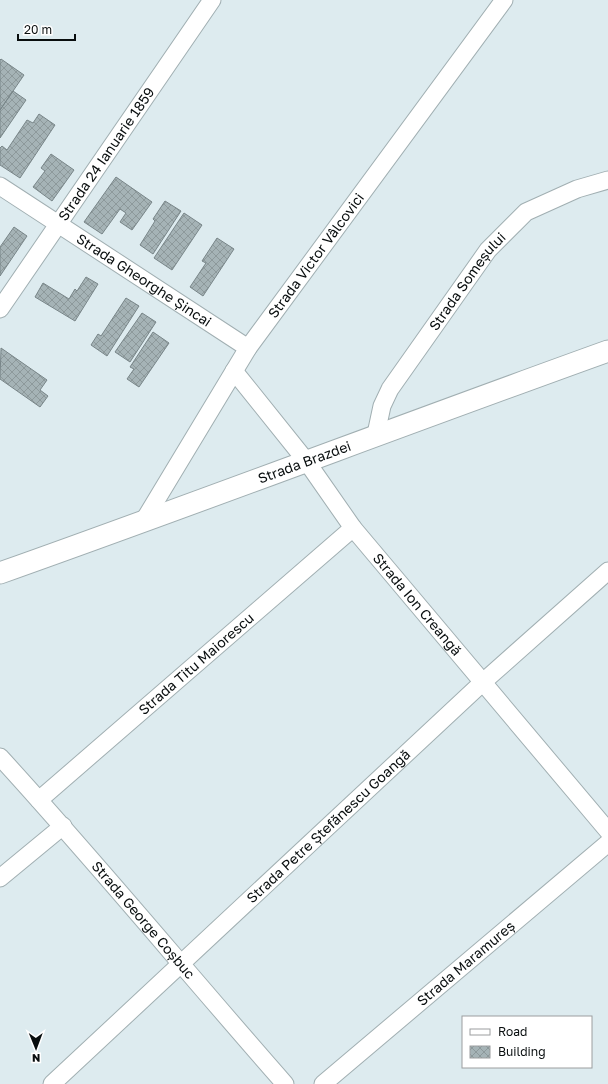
<svg xmlns="http://www.w3.org/2000/svg" width="608" height="1084" font-family="'Golos Text',sans-serif">
<style>
.building{fill:url(#building-cross-hatch);stroke:#788588}
.lines{fill:none;stroke-linecap:round;stroke-linejoin:round}
.minor-casing{stroke:#a1afb2;stroke-width:19}
.tertiary-casing{stroke:#a1afb2;stroke-width:23}
.minor{stroke:#fff;stroke-width:17}
.tertiary{stroke:#fff;stroke-width:21}
.labels{text-anchor:middle;stroke-width:3;stroke-linejoin:round;paint-order:stroke}
.street-label{font-size:14px;fill:#080d0e;stroke:#fff}
</style>
<defs>
<pattern id="building-cross-hatch" width="8" height="8" patternUnits="userSpaceOnUse"><rect width="8" height="8" fill="#a5b3b6"/><path d="M0 0l8 8M0 8l8-8" fill="none" stroke="#8d999b"/></pattern>
</defs>
<rect width="100%" height="100%" fill="#ddebef"/>
<!-- building -->
<path class="building" d="M1,59l23,16 -24,35v-50z
M13,91l13,9 -26,38v-28z
M39,114l16,11 -35,53 -20,-13v-17l2,-2 5,4 20,-30 6,3z
M51,154l23,16 -22,31 -19,-14 12,-16 -4,-3z
M116,177l36,25 -20,28 -12,-8 6,-9 -6,-4 -18,25 -18,-12z
M165,201l16,10 -28,43 -13,-9 15,-24 -2,-2z
M184,213l18,12 -30,45 -18,-12z
M14,227l13,9 -27,40v-29z
M217,238l17,11 -31,47 -13,-9 16,-24 -4,-2z
M86,277l12,7 -23,37 -40,-24 8,-14 26,16 6,-10 2,2z
M126,298l13,8 -32,50 -16,-11 7,-11 3,2z
M142,313l14,9 -26,40 -15,-10z
M153,332l16,11 -30,44 -12,-8 7,-10 -4,-2z
M1,348l46,32 -7,10 8,6 -8,11 -40,-28z"/>
<g class="lines">
<!-- minor casing -->
<g class="minor-casing">
<g id="minor">
<path id="s1" d="M0,186l248,162"/>
<path id="s2" d="M0,309l212,-309"/>
<path id="s3" d="M234,371l73,91 46,66 255,303"/>
<path id="s4" d="M376,434l6,-28 8,-17 98,-139 38,-38 51,-23 31,-9"/>
<path id="s5" d="M143,522l105,-174 256,-348"/>
<path id="s6" d="M0,757c98,107 189,218 285,327"/>
<path id="s7" d="M39,800l314,-272"/>
<path d="M0,878l63,-52"/>
<path id="s8" d="M52,1084l431,-402 125,-111"/>
<path id="s9" d="M323,1084l285,-241"/>
</g>
</g>
<!-- tertiary casing -->
<g class="tertiary-casing">
<g id="tertiary">
<path id="s10" d="M0,573c203,-72 405,-149 608,-222"/>
</g>
</g>
<!-- minor -->
<use href="#minor" class="minor"/>
<!-- tertiary -->
<use href="#tertiary" class="tertiary"/>
</g>
<g class="labels">
<!-- street labels -->
<g class="street-label">
<text dy="5" stroke="none"><textPath href="#s2" startOffset="188">Strada 24 Ianuarie 1859</textPath></text>
<text dy="5" stroke="none"><textPath href="#s5" startOffset="318">Strada Victor Vâlcovici</textPath></text>
<text dy="5" stroke="none"><textPath href="#s1" startOffset="172">Strada Gheorghe Șincai</textPath></text>
<text dy="5" stroke="none"><textPath href="#s4" startOffset="180">Strada Someșului</textPath></text>
<text dy="5" stroke="none"><textPath href="#s10" startOffset="324">Strada Brazdei</textPath></text>
<text dy="5" stroke="none"><textPath href="#s3" startOffset="297">Strada Ion Creangă</textPath></text>
<text dy="5" stroke="none"><textPath href="#s7" startOffset="208">Strada Titu Maiorescu</textPath></text>
<text dy="5" stroke="none"><textPath href="#s8" startOffset="378">Strada Petre Ștefănescu Goangă</textPath></text>
<text dy="5" stroke="none"><textPath href="#s6" startOffset="217">Strada George Coșbuc</textPath></text>
<text dy="5" stroke="none"><textPath href="#s9" startOffset="187">Strada Maramureș</textPath></text>
</g>
</g>
<!-- legend -->
<rect x="462" y="1016" width="130" height="52" fill="#ffffff" stroke="#9c9e9f"/>
<rect x="470" y="1029" width="20" height="6" fill="#ffffff" stroke="#9c9e9f"/>
<text x="498" y="1036" font-size="12" fill="#080d0e">Road</text>
<rect x="470" y="1046" width="20" height="12" fill="url(#building-cross-hatch)" stroke="#9c9e9f"/>
<text x="498" y="1056" font-size="12" fill="#080d0e">Building</text>
<!-- north arrow -->
<g transform="translate(36 1048) rotate(179)" stroke="#ffffff" stroke-width="3" paint-order="stroke">
<path d="M0-3L7 15L0 10L-7 15Z" fill="#080d0e"/>
<text y="-6" font-size="11" font-weight="bold" text-anchor="middle" fill="#080d0e">N</text>
</g>
<!-- scale -->
<path d="M18 34v6h57v-6" fill="none" stroke="#080d0e" stroke-width="2"/>
<text x="24" y="34" font-size="12" fill="#080d0e" stroke="#ffffff" stroke-width="3" paint-order="stroke">20 m</text>
</svg>
